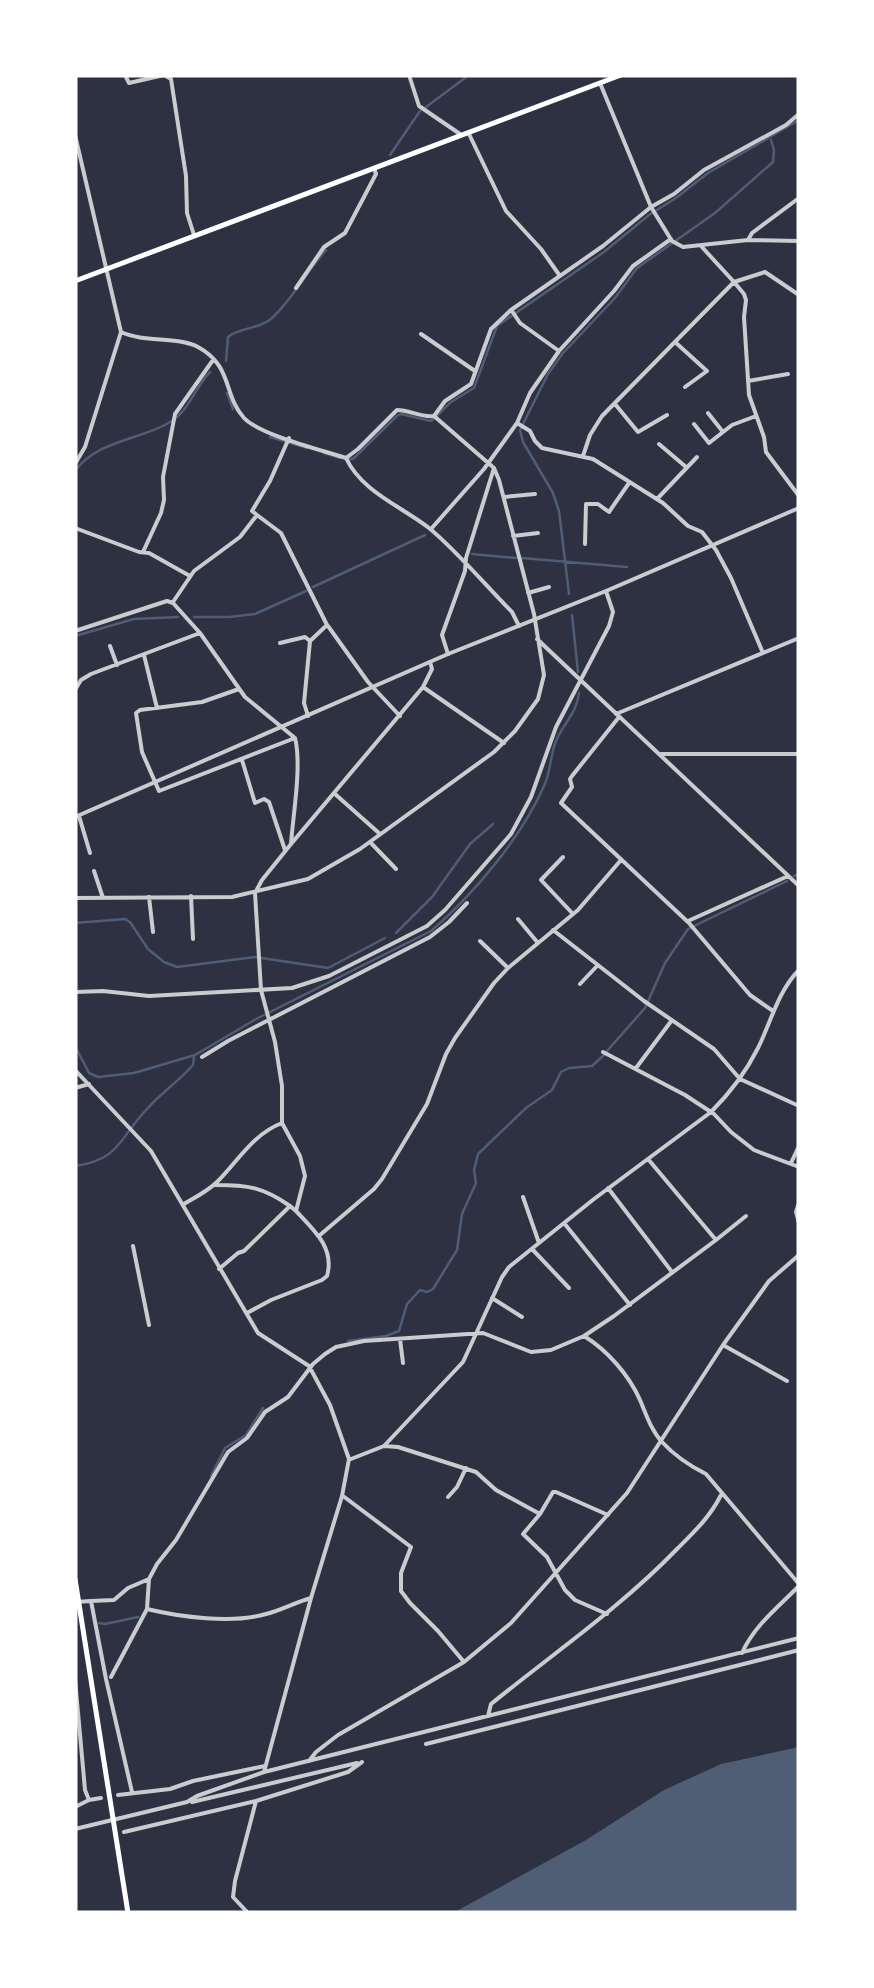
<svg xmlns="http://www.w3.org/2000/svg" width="874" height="1988" font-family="'Noto Serif',serif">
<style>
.water{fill:#4f5d75}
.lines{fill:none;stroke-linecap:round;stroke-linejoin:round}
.stream{stroke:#4f5d75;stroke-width:2.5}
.minor{stroke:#caccd0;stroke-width:4}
.tertiary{stroke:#caccd0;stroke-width:4}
.secondary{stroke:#fff;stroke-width:5}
.trunk{stroke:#fff;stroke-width:5}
</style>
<rect width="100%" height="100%" fill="#2d3142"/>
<!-- water -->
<path class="water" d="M799,1747v166h-346l133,-73 78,-50 57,-26z"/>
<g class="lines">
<!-- stream -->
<path class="stream" d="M426,107l43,-32
M390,155l30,-44
M226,361l2,-24c12,-10 29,-7 43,-18 22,-20 35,-47 55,-69
M227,393l6,16
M270,437l37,11
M324,453l16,5
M348,459h5l44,-43 4,-2 30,7 20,-19 23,-14 23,-62 107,-74 45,-37 27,-17 32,-25 91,-53
M75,471c22,-31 67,-31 97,-50 17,-11 24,-35 38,-49
M472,554l44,4
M522,558l105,9
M313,587l112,-52
M569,594l-10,-83 -6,-18 -30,-51 -3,-12 28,-56 15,-21 52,-55 22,-30 78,-55 58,-51 1,-12 -3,-10
M572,615l6,57
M194,617h35l26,-3 51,-23
M75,636l59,-17 44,-2
M794,876l5,-2
M75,923l50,-4 5,3 18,27 16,13 13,5 78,-10 73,11 57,-30
M396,933l36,-36 38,-53 23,-20
M75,1046l14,27 9,4 36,-4 61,-18 63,-37 173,-87c43,-37 90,-93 113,-145 7,-14 6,-31 12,-45 7,-17 21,-28 23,-48
M607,1051l38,-43 20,-45 23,-34 99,-48
M75,1166c46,-7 44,-28 72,-57 14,-16 32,-28 46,-44l1,-8
M348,1341l38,-5 13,-5 8,-27 13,-14 7,2 6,-3 24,-39 5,-36 14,-31 -2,-13 4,-16 48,-46 26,-18 9,-18 8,-4 23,-2 12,-11
M211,1476l14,-28 21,-13 17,-27
M99,1623l6,1 33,-7"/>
<!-- minor -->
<path class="minor" d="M125,75l4,8 35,-8
M164,75l7,4 15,97 1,37 7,22
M409,75l10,31 41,28
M600,83l51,124 21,34 11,6 65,-7 51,1
M469,134l37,77 35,38 19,27
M75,135l46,197 -36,115 -10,17
M748,240l4,-7 47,-35
M701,246l33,36 31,-10 34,23
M296,288l28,-41 21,-14 31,-59 -2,-6
M512,311l8,12 39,28 -29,42 -13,30
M121,332c24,11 55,4 77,15 35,19 25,48 46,71 16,17 78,32 102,40 16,34 55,48 83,70 28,23 57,58 83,84l7,14
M421,334l54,37
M675,342l32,29 -22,16
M559,351l55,-60 19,-25 38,-27
M748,381l40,-7
M615,404l23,28 29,-17
M708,413l15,19
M694,424l15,19 23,-18 24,-9
M659,444l27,23
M583,456l7,-21 12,-19 132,-134 10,12 2,6 -2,17 5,78 15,42 2,15 33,44
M346,458l12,-9 39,-39c13,0 24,8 37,6l11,-15 26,-17 20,-55 20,-19 92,-64 48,-39 23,-13 30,-24 82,-45 13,-11
M504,497l31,-3
M657,499l40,-42
M257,515l24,18 46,92 -17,16 -6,62 4,13
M75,528l64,24 10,1 41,23
M431,529l53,-60 33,-46 13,8 5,10 7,7 51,11 70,44 25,23 14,6 14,18 15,28 32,75
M513,536l25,-3
M585,544l1,-40h12l11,8 20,-29
M143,552l18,-39 3,-13 -1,-23 12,-63 38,-54
M528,593l21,-6
M173,602l21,-31 46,-34 17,-22 -5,-4 18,-30 19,-43
M173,603l27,30 45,64 50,41c7,27 -2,77 -4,106
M328,626l40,56 32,34
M75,631l92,-30 6,2
M537,639l262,247
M280,643l25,-6 5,4
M110,646l7,19
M448,654l-6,-19 23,-64 1,-13 28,-90
M144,655l13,53
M423,687l81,56
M239,689l-37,13 -62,8 -4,3 6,39 17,39 136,-53
M75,690l6,-10 10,-6 109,-41
M616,714l183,-76
M619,717l-47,59 -2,3 2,8 -11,16 128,120 61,72 23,16
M661,754h138
M242,760l13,43 9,-4 5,3 16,48
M335,794l45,40
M79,816l11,37
M370,842l26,27
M563,857l-22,23 32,34
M94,871l9,27
M191,896l2,43
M149,897l4,35
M75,898l157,-1 76,-18 52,-30 134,-97 21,-21 23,-32 6,-24 -10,-61 -35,-134 -5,-12 -60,-52
M518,919l20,24
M688,921l100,-45
M553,930l91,71 70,48 26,30 59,27
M480,941l28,27
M580,984l17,-18
M603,1052l82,43 29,19 17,18 23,18 45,17
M202,1057l26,-16 202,-104 19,-15 18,-19
M636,1068l36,-48
M75,1070l76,81 107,182 51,33 21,39 19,54 -7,37 -31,102 -47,174
M75,1088l14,-4
M791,1163l8,-17
M215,1185c33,0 48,2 75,21
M608,1188l64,84
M523,1197l16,46
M799,1203l-3,9 3,11
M184,1204c10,-6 24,-13 33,-22 21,-21 36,-48 65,-59
M564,1223l66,82
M320,1235l54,-46 8,-10 45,-75 19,-50 9,-16 39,-55 14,-15 70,-58 43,-50
M716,1240l30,-24
M133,1246l16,79
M532,1249l37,39
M219,1269l19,-16 6,-2 46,-45 6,5
M492,1298l30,19
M247,1313l24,-13 51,-20 5,-4c8,-28 -13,-46 -31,-65l9,-35 -5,-20 -18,-33v-37l-7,-44 -14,-52 -6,-97 7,-13 29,-36 132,-157 9,-18 -2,-7
M584,1336c23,14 45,39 56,64 6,14 11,30 22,42 12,13 28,24 44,32l93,110
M400,1339l3,24
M723,1345l46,-64 30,-26
M384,1446l14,1 78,25 20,18 44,24 13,-22h3l52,23
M351,1459l33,-13 79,-84 39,-85 7,-10 85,-68 117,-87c19,-19 35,-40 47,-64 13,-26 20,-57 41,-78
M343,1496l68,51 -10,26v18l9,12 28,28 26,31
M448,1497l9,-10 9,-19
M540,1514l-17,20 24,23 18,33 10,10 32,14
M91,1601l23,-1 14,-12 21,-9
M75,1602l16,-1 15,78 26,113
M147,1609c33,8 85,15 119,5 16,-4 30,-12 45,-16
M742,1653c12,-27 36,-46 57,-67
M111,1677l36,-68 2,-30 8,-15 19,-24 52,-88 19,-14 18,-26 23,-15 25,-33 12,-10 11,-7 28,-6 119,-8 48,19 20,-2 33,-14 30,-20 102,-76 -68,-81
M75,1679l10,111 4,10
M488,1716l3,-12c63,-51 130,-97 186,-155 17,-17 33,-32 44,-54
M426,1744l373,-94
M309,1761l7,-9 22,-17 126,-73 47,-39 116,-130 96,-148 64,36
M118,1795l52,-6 23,-8 72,-15
M192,1802l165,-39
M75,1807l14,-7 12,-2
M75,1829l112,-27 10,-6 67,-24 535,-134
M124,1832l132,-31
M248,1913l-15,-16 2,-16 21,-80 92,-29 14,-10"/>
<!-- tertiary -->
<path class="tertiary" d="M75,817l373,-163 158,-63 193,-83
M75,992l28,-1 46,5 143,-8 37,-12 98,-50 18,-16 66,-76 20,-37 25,-70 53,-101 4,-14 -7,-21"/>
<!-- secondary -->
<path class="secondary" d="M75,1579l53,334"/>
<!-- trunk -->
<path class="trunk" d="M75,281l546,-206"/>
</g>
<!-- border -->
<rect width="874" height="1988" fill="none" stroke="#ffffff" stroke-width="155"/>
</svg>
